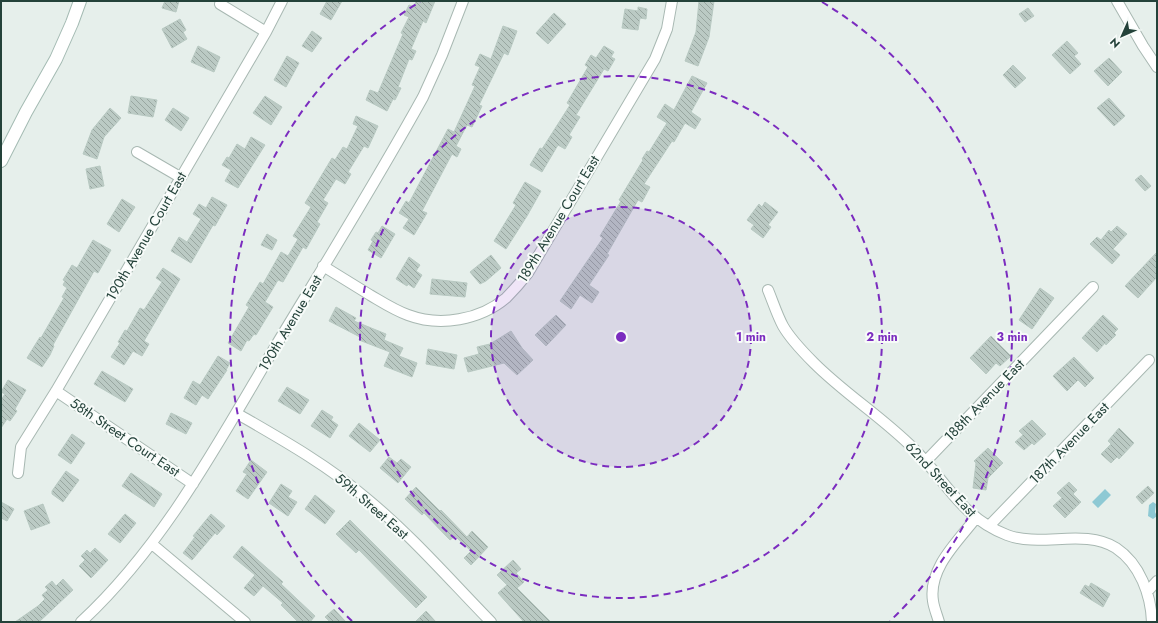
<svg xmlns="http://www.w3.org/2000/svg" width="1158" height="623" font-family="Jost,sans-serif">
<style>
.water{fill:#8ec9d4}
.building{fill:url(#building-back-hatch);stroke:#b8c9c2}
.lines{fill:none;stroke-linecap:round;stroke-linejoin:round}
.street-casing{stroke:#a8b8b2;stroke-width:12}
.secondary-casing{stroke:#a4bbb3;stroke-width:14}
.street{stroke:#fff;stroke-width:10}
.secondary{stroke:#fff;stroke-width:12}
.ring{fill:none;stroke:#7b2cbf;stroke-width:2;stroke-dasharray:7 5}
.labels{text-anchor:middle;stroke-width:4;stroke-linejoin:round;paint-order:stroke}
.street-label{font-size:14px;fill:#24423a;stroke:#f7fbf9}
.centre{fill:#7b2cbf;stroke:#f7fbf9;stroke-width:2}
.ring-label{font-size:12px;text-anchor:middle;font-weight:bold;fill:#7b2cbf;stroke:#f7fbf9;stroke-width:4;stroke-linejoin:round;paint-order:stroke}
</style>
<defs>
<pattern id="building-back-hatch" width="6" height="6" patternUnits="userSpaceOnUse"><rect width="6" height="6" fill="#bbcac4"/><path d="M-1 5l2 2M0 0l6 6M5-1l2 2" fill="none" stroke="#98a6a0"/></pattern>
</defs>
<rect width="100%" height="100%" fill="#e6efeb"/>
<!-- water -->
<path class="water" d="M1105,489l6,6 -13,13 -6,-6z
M1153,502l3,2 -1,8 2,4 -4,3 -5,-3 1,-11z"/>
<!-- building -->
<path class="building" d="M165,1h14l-3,11 -14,-4z
M327,1h15l-11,19 -11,-6z
M416,1h19l-9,22 -3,-2 -12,28 5,2 -4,9 -3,-1 -11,28 3,1 -6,12 -2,-1 -6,12 -21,-11 4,-10 8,3 25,-59 -2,-1 8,-16 -5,-2 5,-10 5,2z
M699,1h15l-5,36 -11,29 -13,-5 11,-29z
M638,7l9,2 -1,10 -6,-1 -2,12 -16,-2 3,-19 13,2z
M1028,8l6,8 -9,6 -6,-8z
M554,13l12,11 -18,20 -12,-11z
M180,19l6,11 -3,2 4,7 -15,9 -10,-19z
M503,26l14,5 -9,24 -4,-2 -25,52 3,1 -10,21 -5,-2 -11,21 5,3 -4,8 -5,-3 -30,57 5,2 -13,22 -11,-7 6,-9 -10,-6 7,-12 3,2 39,-74 6,3 21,-46 -3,-1 8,-18 -5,-2 5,-11 11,5z
M312,31l10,7 -10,14 -10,-6z
M1067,41l11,12 -4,3 7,8 -11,10 -18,-19z
M198,46l22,11 -6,15 -23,-10z
M604,46l10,6 -3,5 4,2 -7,12 -4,-2 -28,46 4,2 -11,18 3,2 -7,12 -7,-4 -16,27 -12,-7 10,-17 2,1 28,-44 -3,-2 21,-36 -3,-2 6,-10 5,3z
M287,56l12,7 -13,24 -12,-7z
M1109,58l13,14 -14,14 -14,-15z
M1013,65l13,13 -11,10 -12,-13z
M692,76l15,7 -16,29 10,7 -6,10 -10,-6 -11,19 -2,-1 -28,43 6,3 -8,15 -4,-2 -31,54 2,1 -20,30 10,7 -7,11 -12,-8 -9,14 -11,-8 43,-63 -3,-2 21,-35 -2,-1 24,-40 -1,-1 5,-8 2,1 18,-29 -10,-6 8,-13 9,6z
M131,96l26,4 -4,17 -25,-4z
M265,96l17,11 -11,18 -18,-12z
M1109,98l16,18 -11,10 -17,-18z
M110,108l11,10 -17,19 -7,22 -14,-5 9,-24z
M173,108l16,10 -8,13 -16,-11z
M356,116l22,10 -10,22 -4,-2 -16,26 3,2 -6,10 -9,-5 -13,21 5,3 -11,19 3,2 -14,25 -3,-2 -20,35 -5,-2 -13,22 8,5 -17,28 -2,-1 -5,7 -2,-1 -6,11 -13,-8 21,-36 -3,-2 14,-23 3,2 18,-32 7,4 10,-17 -5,-3 18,-29 -6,-4 27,-45 3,2 8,-13 4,2 11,-23 -5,-2z
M251,137l14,8 -27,43 -13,-7 6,-11 -9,-5 5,-8 2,1 8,-14 8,5z
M100,166l4,20 -14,3 -4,-20z
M1141,175l10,11 -6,5 -10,-11z
M525,182l16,9 -14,25 -21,33 -12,-8 22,-36 -3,-2z
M212,197l15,8 -12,21 -2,-1 -22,38 -20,-12 8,-14 8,5 14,-23 -8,-5 6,-10 7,4z
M122,199l13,8 -16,25 -12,-8z
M765,202l13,10 -10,13 3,2 -8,11 -12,-9 3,-4 -7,-5 12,-16 3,3z
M382,226l13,8 -14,24 -13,-8 5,-9 -2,-1 5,-8 2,1z
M1117,226l10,8 -14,15 7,6 -8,9 -22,-20 7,-7 4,3 8,-10 2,2z
M267,234l10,6 -5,10 -11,-5z
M93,240l18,10 -13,23 -4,-2 -41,74 1,1 -4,9 -8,12 -15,-9 13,-21 1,1 23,-40 -2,-1 5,-9 -4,-3 2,-4 -2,-1 9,-15 5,3z
M1157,252v25l-19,21 -13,-12z
M491,255l10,13 -15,13 -6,3 -10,-12z
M409,257l11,8 -4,6 6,4 -8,13 -6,-4 -1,2 -11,-7z
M163,268l17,11 -36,62 5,3 -7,12 -9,-5 -9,14 -13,-8 9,-14 -2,-1 7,-12 2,1 13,-23 4,2 18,-28 -6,-4z
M432,279l35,4 -2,14 -35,-3z
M1040,288l14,10 -22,31 -13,-9z
M336,307l20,11 -2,3 32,13 -2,6 19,8 -4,8 18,7 -5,14 -28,-11 6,-14 -31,-12 1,-3 -31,-16z
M556,315l10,10 -20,21 -11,-11z
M1103,315l15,14 -4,4 2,2 -10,10 -1,-2 -8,9 -15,-14z
M511,331l11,17 11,12 -16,15 -13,-12 -36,9 -4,-14 15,-4 -2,-7 13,-3z
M991,336l20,20 -11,10 -4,-3 -10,11 -16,-16z
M428,349l29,6 -3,14 -28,-5z
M218,356l12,7 -4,7h1l-19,29 -6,-4 -6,10 -12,-7 9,-17 7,4z
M1074,357l20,21 -9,9 -7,-7 -11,11 -14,-15z
M102,371l31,18 -8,13 -31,-18z
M8,380l18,10 -11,19 2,2 -7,10 -3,-2 -6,9v-28l4,-6 -4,-2z
M287,387l22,13 -9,14 -22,-13z
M322,410l11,7 -2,3 7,5 -8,13 -19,-12z
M171,413l21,10 -6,11 -20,-10z
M1032,420l14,14 -12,11 -2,-2 -8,7 -9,-8 8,-7 -4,-4z
M359,423l21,17 -10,12 -21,-16z
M1119,428l15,15 -15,16 -2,-2 -6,6 -10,-9 10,-10 -3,-3z
M72,434l13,9 -14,21 -13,-9z
M988,448l15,15 -15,15 -2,12 -13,-2 3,-25 -2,-2z
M389,457l8,6 4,-4 10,8 -13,16 -18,-15z
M251,460l16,12 -19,27 -12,-8 11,-17 -4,-2z
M66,471l13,9 -16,22 -11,-8v-3z
M131,473l31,21 -8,13 -32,-21z
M1069,482l8,8 -4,4 8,8 -16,16 -12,-12 9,-8 -5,-5z
M281,484l11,7 -4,6 9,5 -9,14 -19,-13z
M1148,486l6,7 -12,11 -6,-7z
M416,487l24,24 1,-1 26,27 5,-6 16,16 -17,18 -7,-7 7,-7 -16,-15 -5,4 -26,-27 -2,2 -17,-16z
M315,495l20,16 -10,13 -20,-15z
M1,502l13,7 -7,12 -6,-3z
M43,504l7,19 -19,7 -7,-19z
M125,514l11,9 -16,20 -12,-9z
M211,514l14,12 -8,9 -2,-2 -23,27 -9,-7 12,-16 -2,-1z
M350,520l77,77 -11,11 -57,-58 -3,3 -20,-19z
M242,546l41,36 -2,2 34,32 -5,6h-12l-17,-17 2,-2 -20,-17 -9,10 -10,-8 11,-13 -22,-18z
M95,548l13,12 -17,18 -12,-12 6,-6 -4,-4 6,-6 3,3z
M513,560l8,9 -5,4 8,9 -7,6 34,34h-27l-26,-29 9,-8 -10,-10z
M63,579l10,11 -34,32h-24l23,-16 7,-7 -3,-4 6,-5 -3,-3 7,-6 4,5z
M1091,583l19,11 -7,13 -23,-14 5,-8 4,2z
M334,609l12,13h-16l-5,-5z
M426,611l10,11h-21z"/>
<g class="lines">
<!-- street casing -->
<g class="street-casing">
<path id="street" d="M1117,1l26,45 14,21
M220,4l46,28
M137,152l43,25
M323,266c16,10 31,19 47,29 12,7 24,15 38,20 32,12 72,5 98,-17 8,-8 15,-16 22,-25l127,-214 12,-30 5,-28
M768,290c5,12 9,25 15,36 8,14 20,26 31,37 31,31 68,54 99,85 33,32 47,69 94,87 34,13 77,-7 109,13 24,16 35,47 36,74
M56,391l137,93
M236,413c45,26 90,51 130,85 45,37 84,82 125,124
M926,461l167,-174
M18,473l3,-26 35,-56 210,-359 16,-31
M989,526l160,-166
M152,544l93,78
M1147,592l10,-11
M81,622c83,-77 137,-179 194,-275 50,-83 101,-165 148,-250l19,-42 21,-54
M939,622c-2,-7 -5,-14 -6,-21 -5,-32 24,-59 43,-83"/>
</g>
<!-- secondary casing -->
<g class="secondary-casing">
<path id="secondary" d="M1,161l25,-49 30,-53 16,-36 8,-22"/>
</g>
<!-- street -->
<use href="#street" class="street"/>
<!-- secondary -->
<use href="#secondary" class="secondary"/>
</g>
<!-- distance rings -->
<circle cx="621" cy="337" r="130" fill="#7b2cbf" fill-opacity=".12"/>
<g class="ring">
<circle cx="621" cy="337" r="130"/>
<circle cx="621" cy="337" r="261"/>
<path d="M352 621A391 391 0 0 1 420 2M822 2A391 391 0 0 1 890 621"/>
</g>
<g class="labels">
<!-- street labels -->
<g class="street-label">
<text transform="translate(558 219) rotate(-59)" y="5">189th Avenue Court East</text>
<text transform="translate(146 236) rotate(-60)" y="5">190th Avenue Court East</text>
<text transform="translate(290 323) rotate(-59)" y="5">190th Avenue East</text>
<text transform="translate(984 400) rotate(-46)" y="5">188th Avenue East</text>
<text transform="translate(125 437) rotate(34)" y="5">58th Street Court East</text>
<text transform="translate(1069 443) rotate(-46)" y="5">187th Avenue East</text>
<text transform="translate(941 479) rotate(47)" y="5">62nd Street East</text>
<text transform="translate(372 506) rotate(41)" y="5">59th Street East</text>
</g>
</g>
<circle cx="621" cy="337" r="6" class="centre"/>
<g class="ring-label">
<text x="751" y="341">1 min</text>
<text x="882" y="341">2 min</text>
<text x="1012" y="341">3 min</text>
</g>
<!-- border -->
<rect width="1158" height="623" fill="none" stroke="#24423a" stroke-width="4"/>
<!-- north arrow -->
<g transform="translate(1122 36) rotate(225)" stroke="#f7fbf9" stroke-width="3" paint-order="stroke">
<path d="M0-3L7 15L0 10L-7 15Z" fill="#24423a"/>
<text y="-6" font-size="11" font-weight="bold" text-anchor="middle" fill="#24423a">N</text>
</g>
</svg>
